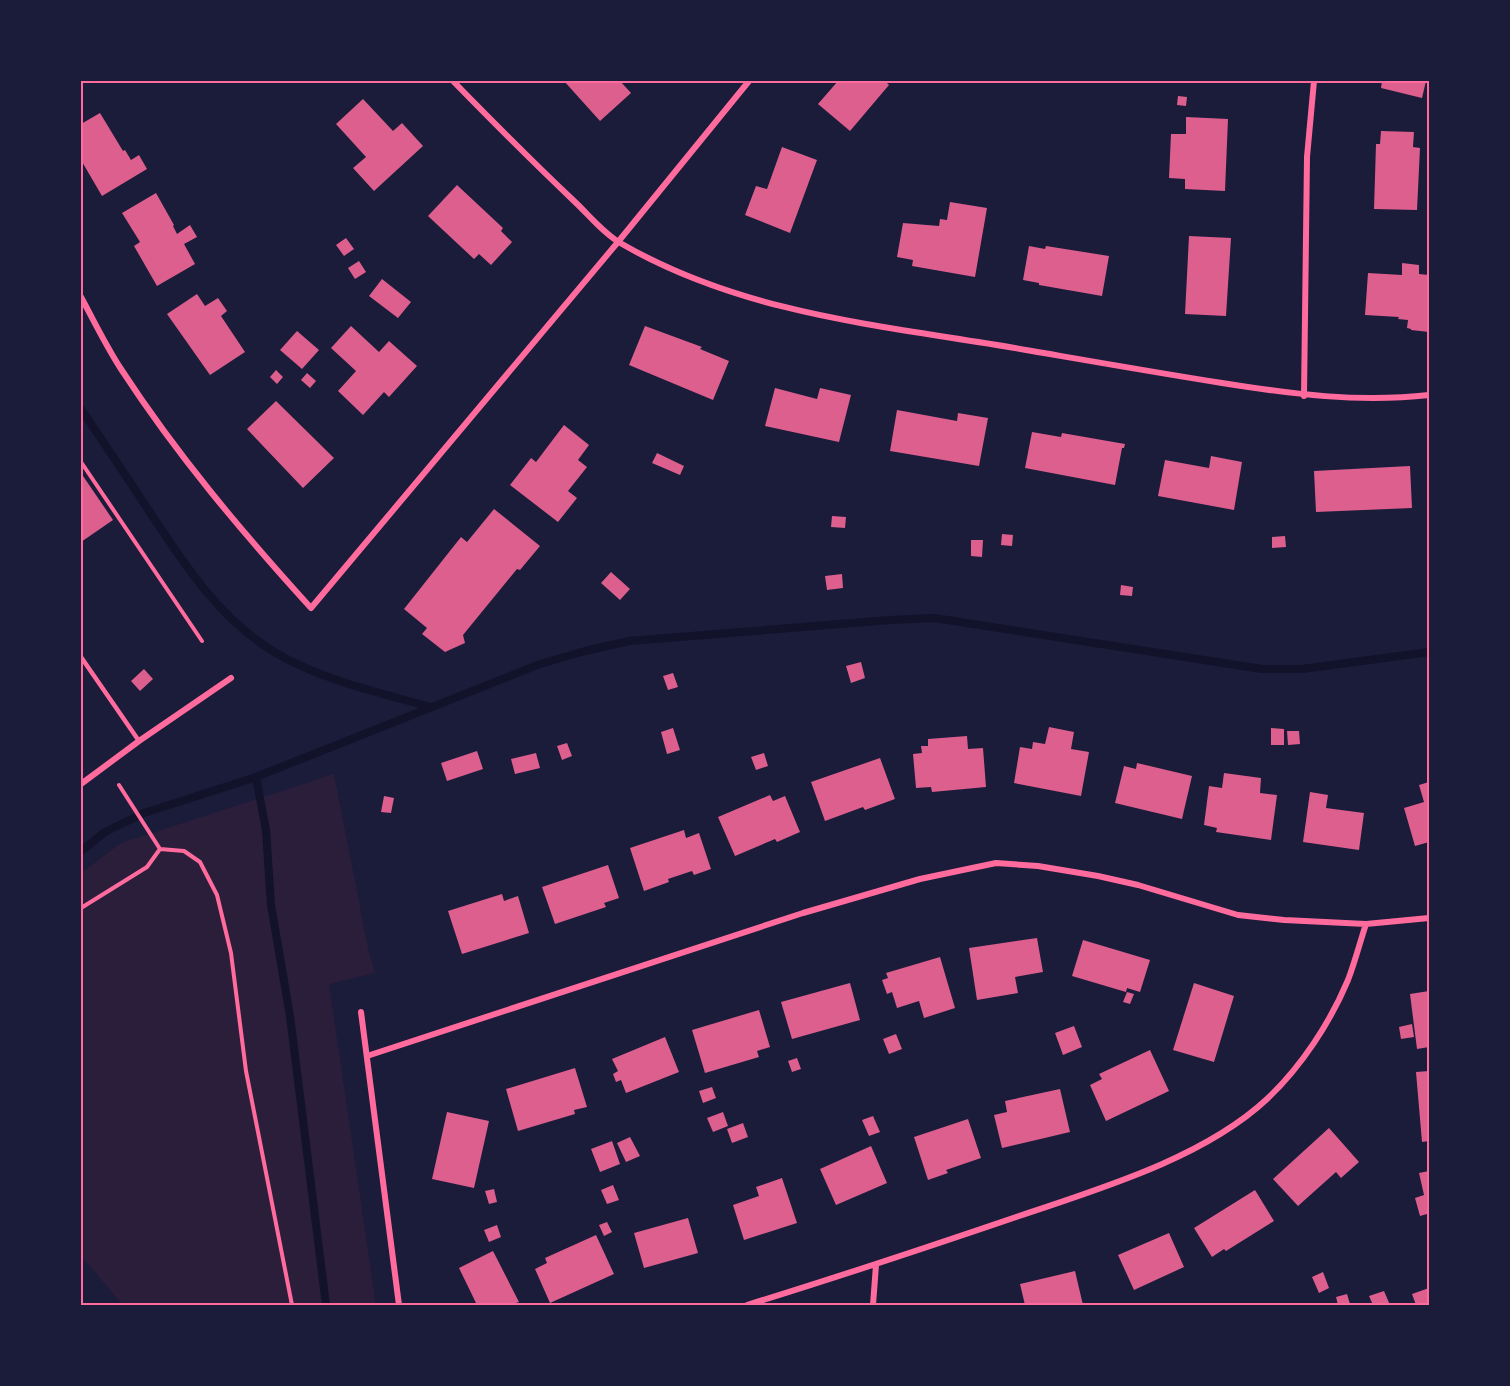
<svg xmlns="http://www.w3.org/2000/svg" width="1510" height="1386" font-family="'Space Grotesk',sans-serif">
<style>
.green{fill:#2a1e3b}
.lines{fill:none;stroke-linecap:round;stroke-linejoin:round}
.stream{stroke:#12122b;stroke-width:8}
.building{fill:#dd5f8e}
.path{stroke:#ff6b9d;stroke-width:4}
.service{stroke:#ff6b9d;stroke-width:4.5}
.minor{stroke:#ff6b9d;stroke-width:6}
.neatline{fill:none;stroke:#ff6b9d;stroke-width:2}
</style>
<rect width="100%" height="100%" fill="#1b1b3a"/>
<!-- green -->
<path class="green" d="M334,774l34,174 7,25 -46,11 47,321h-253l-42,-49v-383l40,-30z"/>
<g class="lines">
<!-- stream -->
<path class="stream" d="M81,409c23,34 46,68 68,102 35,53 71,109 127,142 46,27 102,39 154,54
M81,851l24,-19 39,-19 112,-36
M326,1305l-36,-289 -19,-111 -5,-75 -10,-53 284,-113 45,-13 44,-10 261,-21 44,-2 328,51h40l127,-17"/>
</g>
<!-- building -->
<path class="building" d="M564,81h56l11,12 -31,28z
M838,81h47l4,4 -39,46 -32,-27z
M1382,81h44l-4,17 -41,-10z
M1178,96l9,1 -1,9 -9,-1z
M363,99l30,32 9,-8 21,23 -49,45 -21,-23 13,-11 -30,-33z
M100,113l23,38 2,-1 6,10 8,-5 8,14 -45,27 -21,-36v-36z
M1186,117l42,2 -3,72 -40,-2v-10l-16,-1 2,-44h15z
M1381,131l33,1 -1,15 7,1 -3,62 -43,-1 2,-65h4z
M782,147l35,13 -27,73 -45,-18 11,-29 11,3z
M457,185l46,43 -2,3 11,11 -21,23 -12,-11 -5,5 -46,-43z
M156,193l18,32 -1,1 4,8 13,-9 7,12 -13,7 11,20 -38,22 -23,-40 6,-4 -18,-29z
M950,202l37,6 -12,69 -63,-11 1,-6 -16,-3 6,-34 36,3 1,-7 7,1z
M1189,236l42,2 -5,78 -41,-2z
M346,238l8,11 -10,7 -8,-11z
M1029,246l16,3 1,-3 63,10 -7,40 -63,-11v-2l-16,-3z
M359,261l7,11 -11,7 -7,-11z
M1402,263l17,2v9l10,1v57l-18,-2v-1l-4,-1 1,-8 -10,-1 1,-2 -34,-2 3,-42 34,2z
M382,279l29,23 -13,16 -29,-22z
M197,294l8,12 13,-8 9,13 -6,5 24,36 -35,23 -43,-61z
M351,326l28,26 10,-11 28,25 -28,31 -5,-5 -21,23 -25,-24 18,-20 -25,-23z
M645,326l57,21 -2,2 29,12 -16,39 -84,-35z
M297,331l22,19 -17,19 -22,-19z
M276,370l7,7 -6,7 -7,-7z
M307,373l9,8 -6,7 -9,-8z
M775,388l42,11 3,-11 31,7 -12,47 -74,-16z
M276,401l58,57 -31,30 -56,-59z
M897,410l60,11 1,-8 30,5 -9,48 -89,-15z
M564,425l25,20 -11,15 9,7 -19,24 9,7 -19,24 -48,-37 21,-27 5,4z
M1032,432l29,5 1,-4 63,11 -1,4h-2l-7,37 -90,-17z
M657,453l27,13 -4,9 -28,-12z
M1211,456l31,6 -8,48 -76,-14 7,-36 44,8z
M1410,466l2,42 -96,4 -2,-41z
M81,473l32,47 -32,22z
M494,509l46,37 -20,24 -3,-1 -54,66 2,8 -20,9 -23,-18 5,-6 -23,-19 57,-72 6,5z
M832,516l14,1 -1,11 -14,-1z
M1002,534l11,1 -1,11 -11,-1z
M1285,536l1,11 -14,1v-11z
M971,540h12l-1,17 -11,-1z
M611,572l19,17 -10,11 -19,-17z
M842,574l1,14 -16,2 -2,-14z
M1121,585l12,2 -1,9 -12,-1z
M861,662l4,16 -14,5 -5,-17z
M144,669l9,10 -13,12 -9,-10z
M673,673l5,14 -10,3 -5,-14z
M1049,727l25,5 -3,17 18,3 -8,44 -67,-13 6,-36 12,2 1,-7 12,2z
M673,728l7,22 -13,4 -6,-22z
M1271,728l13,1v16h-13z
M1287,731h12l1,13 -12,1z
M967,736l1,13 15,-1 3,39 -54,5 -1,-5 -15,1 -3,-34 9,-1 -1,-7h7v-7z
M567,743l5,13 -10,4 -5,-14z
M477,751l6,18 -36,12 -6,-18z
M536,753l4,15 -25,6 -4,-15z
M764,753l4,13 -12,4 -5,-13z
M880,758l15,41 -30,11 -2,-3 -38,14 -14,-39z
M1137,763l55,13 -10,43 -67,-16 9,-37 12,3z
M1224,773l37,5 -1,15 17,2 -6,45 -55,-8 1,-4 -13,-3 5,-39 13,2z
M1429,782v60l-14,4 -11,-38 20,-6 -5,-17z
M1310,792l18,3 -2,13 38,5 -5,37 -56,-8z
M770,795l3,6 12,-5 15,36 -23,10 -2,-3 -40,17 -17,-39z
M384,796l10,2 -3,15 -10,-1z
M684,830l2,8 13,-5 12,36 -17,6 -2,-4 -24,8 1,3 -25,9 -14,-43z
M608,865l11,33 -15,5 2,4 -51,17 -13,-37z
M502,894l2,7 14,-5 11,37 -67,21 -14,-43z
M1037,938l6,34 -28,5 3,16 -41,7 -8,-52z
M1083,940l67,20 -10,32 -13,-4 -1,4 -54,-16z
M940,957l15,51 -31,10 -5,-17 -22,7 -5,-16 -5,2 -5,-14 6,-2 -2,-5z
M850,983l10,37 -68,19 -11,-37z
M1194,983l40,13 -20,66 -41,-12z
M1429,991v56l-12,2 -7,-55z
M1127,992l7,2 -4,10 -7,-2z
M759,1010l11,37 -13,4 2,6 -54,16 -13,-43z
M1412,1024l2,13 -13,2 -2,-12z
M1074,1026l8,21 -19,8 -8,-22z
M896,1034l6,15 -13,5 -6,-15z
M665,1037l14,35 -53,21 -5,-13 -5,2 -3,-8 5,-3 -6,-12z
M1150,1050l19,41 -63,30 -16,-36 12,-6 -3,-5z
M797,1058l4,11 -9,3 -4,-11z
M575,1068l12,39 -13,3 1,4 -57,17 -12,-42z
M1429,1071v70l-7,1 -6,-70z
M712,1087l4,11 -13,5 -4,-12z
M1060,1089l10,43 -68,16 -8,-33 13,-3 -2,-11z
M447,1112l42,9 -15,67 -42,-9z
M723,1112l5,14 -15,6 -6,-14z
M873,1116l7,16 -11,4 -7,-16z
M968,1119l13,39 -35,12 2,3 -20,7 -14,-43z
M743,1123l5,14 -16,6 -5,-14z
M1329,1128l30,34 -18,16 -5,-6 -38,34 -25,-27z
M630,1137l10,19 -14,6 -9,-19z
M612,1141l8,23 -20,8 -9,-23z
M871,1146l16,37 -51,22 -16,-36z
M1429,1171v48h-1l-1,-5 -7,2 -5,-18 9,-3 -5,-22z
M782,1178l15,45 -53,17 -11,-35 26,-9 -3,-9z
M613,1185l6,15 -12,4 -6,-14z
M494,1189l3,13 -8,2 -4,-13z
M1255,1190l19,31 -48,30 -2,-2 -12,8 -18,-29z
M688,1218l10,35 -54,15 -10,-35z
M607,1222l5,10 -8,4 -5,-11z
M497,1225l4,12 -12,5 -5,-12z
M1169,1233l15,34 -50,23 -16,-35z
M596,1235l18,39 -64,29 -15,-34 12,-6 -2,-5z
M493,1251l26,51 -3,1 1,2h-40l-18,-37z
M1075,1271l8,34h-58l-5,-21z
M1323,1272l6,16 -10,5 -7,-16z
M1429,1288v17h-13l-4,-11z
M1384,1291l6,14h-17l-4,-9z
M1347,1294l3,10 -12,1 -2,-8z"/>
<g class="lines">
<!-- path -->
<path class="path" d="M81,462l121,179
M119,785l41,64
M81,908l66,-41 13,-18 24,2 16,11 17,33 14,58 15,118 46,234"/>
<!-- service -->
<path class="service" d="M81,657l58,84"/>
<!-- minor -->
<path class="minor" d="M453,81c40,41 80,81 121,120 15,14 30,33 48,43 127,73 269,82 410,107 64,11 127,22 190,32 69,11 137,20 207,12
M81,297c13,24 25,49 40,72 56,86 121,163 190,239l307,-366 131,-161
M1304,396l3,-239 7,-76
M81,784l58,-43 92,-63
M361,1012l38,293
M367,1056l436,-143 117,-34 76,-16 42,3 60,10 40,9 100,30 46,5 82,4 63,-6
M747,1305c91,-28 181,-58 272,-89 80,-27 185,-58 248,-117 34,-32 63,-76 81,-119 7,-18 12,-38 18,-56
M873,1305l3,-40"/>
</g>
<!-- border -->
<rect width="1510" height="1386" fill="none" stroke="#1b1b3a" stroke-width="165"/>
<rect x="82" y="82" width="1346" height="1222" class="neatline"/>
</svg>
